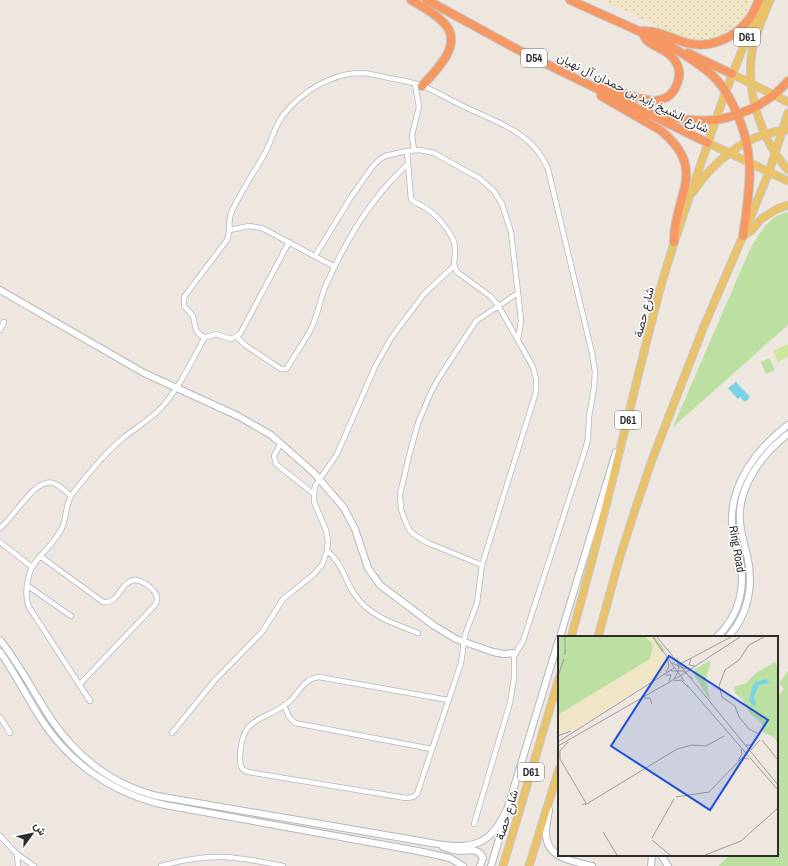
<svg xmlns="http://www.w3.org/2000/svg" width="788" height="866" font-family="'Archivo Narrow',Vazirmatn,sans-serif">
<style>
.grass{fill:#bbe0a1}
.sand{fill:url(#sand-dots)}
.pitch{fill:#cde79d}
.water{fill:url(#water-ripples)}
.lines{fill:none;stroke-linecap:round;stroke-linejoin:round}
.street-casing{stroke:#b4b7bf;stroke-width:6}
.secondary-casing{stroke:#b4b7bf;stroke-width:8}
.primary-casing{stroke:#c8c8c8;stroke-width:9}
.highway-casing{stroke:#c8c8c8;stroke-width:10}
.street{stroke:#fff;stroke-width:4.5}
.secondary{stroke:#fff;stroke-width:6}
.primary{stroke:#e9c26a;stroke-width:7}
.highway{stroke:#f59864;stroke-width:8}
.labels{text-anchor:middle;stroke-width:3;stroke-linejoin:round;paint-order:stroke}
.shield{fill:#fff;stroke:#6c6c6c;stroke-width:1}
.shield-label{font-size:11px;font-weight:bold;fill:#2d2d2d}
.street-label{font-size:12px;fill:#2d2d2d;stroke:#fff}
.inset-road{fill:none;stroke:#a09d98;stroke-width:1}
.view{fill:#1d4ed8;fill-opacity:0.15;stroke:#1d4ed8;stroke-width:2}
.inset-edge{fill:none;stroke:#2d2d2d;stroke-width:2}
</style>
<defs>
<pattern id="sand-dots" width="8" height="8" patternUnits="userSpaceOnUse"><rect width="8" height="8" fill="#f0e6c6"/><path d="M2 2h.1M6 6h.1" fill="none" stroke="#cec6aa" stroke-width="1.8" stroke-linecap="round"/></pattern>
<pattern id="water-ripples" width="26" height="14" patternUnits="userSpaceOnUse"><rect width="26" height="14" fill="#7ad3e8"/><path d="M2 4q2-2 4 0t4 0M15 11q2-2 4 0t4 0" fill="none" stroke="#6ab5c7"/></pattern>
</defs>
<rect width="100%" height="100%" fill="#ede7e0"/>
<!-- grass -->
<path class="grass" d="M788,212v113l-115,102 78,-180c10,-15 17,-31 37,-35z
M769,358l6,12 -9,4 -5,-12z
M788,671v195h-70l12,-11h47v-157l7,-9 -5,-6z"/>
<!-- sand -->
<path class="sand" d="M602,0h149l-5,13 -6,8 -16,13 -18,7h-9l-17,-4z"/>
<!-- pitch -->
<path class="pitch" d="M788,344v13l-10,5 -5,-11z"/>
<!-- water -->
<path class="water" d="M736,382l14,15 -5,5 -5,-5 -2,2 -10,-11z"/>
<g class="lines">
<!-- street casing -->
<g class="street-casing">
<path id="street" d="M414,150l-2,-15 7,-28 -4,-23
M407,151l4,48c4,5 9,5 13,8 12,7 23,20 29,32 6,14 -3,22 4,33l33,24 8,9 35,62 3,12v13l-54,173 -5,38 -12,32 -4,28 -44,131 -4,3 -7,1 -158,-26c-7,-2 -8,-7 -8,-14 1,-44 23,-35 49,-56 10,-9 15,-24 30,-25l129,23
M230,230l19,-4 13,2 73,39
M289,242l-49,92 -9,5 -15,-5 -9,3 -6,-1 -5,-6 -3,-14 -9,-10v-9l43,-57c4,-9 1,-18 4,-27 9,-20 22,-39 33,-58 8,-14 10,-29 20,-41 18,-22 46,-40 75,-41 10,0 20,3 30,5 12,2 24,4 36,9 14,6 27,14 40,20 33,16 68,25 83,62l44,184 3,19 -1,15 -5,30 -1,21 -2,9 -63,194 -9,15v22l-4,25 -36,121
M315,256l36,-59 22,-31 6,-6 6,-4 22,-5 13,-1 14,3 45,25 15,13 8,13 9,28 7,61 3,28 -3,18
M0,330l4,-8
M237,337l8,8 36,24h4l2,-1c8,-13 17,-26 24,-39 7,-14 9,-30 15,-44 19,-43 46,-89 82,-121
M281,443l-7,13 2,8 38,30
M0,528c14,-10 34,-50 53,-45 7,2 13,9 18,13
M0,542l32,25
M327,551c15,11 18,30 28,44 15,22 41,29 63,38
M40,556l63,46c16,3 17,-21 32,-22 10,1 28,14 20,25l-76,80
M482,565l-54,-22 -12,-7 -6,-5 -4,-8 -5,-14 -1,-15 9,-38 9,-33 13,-31 9,-16 36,-55 42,-28
M28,586l43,30
M90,701l-61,-94c-5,-12 -2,-32 5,-43 9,-12 22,-23 28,-36 5,-12 3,-24 11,-35 14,-18 31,-39 49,-54 13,-11 28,-19 40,-32 18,-20 30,-47 43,-70
M284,705l5,12 6,6 137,26
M0,717l10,16
M172,733l43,-53 47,-48 21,-33 30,-24 9,-10 5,-14 1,-10 -2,-11 -12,-28v-8l1,-8 22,-32 38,-87 16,-29 33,-44 30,-28
M0,836l17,18 17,12
M17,854l1,12
M161,866c48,-14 74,-10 122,0"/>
</g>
<!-- secondary casing -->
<g class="secondary-casing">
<path id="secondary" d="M0,290l144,83 94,43 33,19 43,38 30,35 11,21 13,39 12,17 53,40 23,14 37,13 11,2 11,-1
M560,637l56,-185
M717,637c22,-21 30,-51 22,-81 -2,-10 -7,-21 -7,-32 -2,-40 25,-76 56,-99
M728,637c21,-23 26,-53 19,-82 -3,-11 -6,-22 -7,-33 -3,-35 22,-68 48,-88
M0,640c20,25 34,53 51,79 26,38 62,66 106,77l263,45c25,4 55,13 74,-10 6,-7 10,-16 14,-24
M0,652c15,21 27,45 41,67 29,45 73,75 124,86l253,46 32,7 13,8
M507,810l52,-171
M549,810c-1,7 -3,15 -3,22 -1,26 26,29 46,34
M443,847c6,2 11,4 17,4 9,0 18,-4 23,7l-3,8
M661,855l7,11
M491,866l14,-47
M651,866l1,-11"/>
</g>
<!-- primary casing -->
<g class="primary-casing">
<path id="primary" d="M770,0c-6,15 -13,30 -17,46 -9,42 7,92 35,124
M732,74l56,28
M708,143l80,38
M693,192c20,-31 56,-60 95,-62
M743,236l9,-6 9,-11 16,-10 11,-4
M571,637c33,-114 58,-229 88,-344 14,-51 32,-100 49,-150 16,-49 34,-97 57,-143
M598,637l21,-77 14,-44 19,-56 52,-134 39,-90 26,-64 19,-59
M503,866l56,-188
M529,866l30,-97"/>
</g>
<!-- highway casing -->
<g class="highway-casing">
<path id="highway" d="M411,0c10,6 22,12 31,21 24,22 -5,48 -20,65
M427,0l97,53 184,90
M570,0l102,46
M668,44c14,10 31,19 44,31 9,8 16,20 21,30 24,48 17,80 10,131
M688,53l44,21
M598,85c24,4 69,35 80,-4 3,-9 0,-18 -7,-25 -9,-10 -25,-9 -29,-25 15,-1 27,6 41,11 25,8 51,-3 66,-23 4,-5 7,-13 10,-19
M601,96l59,34c50,40 13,66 14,112
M652,114c23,4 50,10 73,4 9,-2 18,-6 26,-9 14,-7 27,-16 37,-28"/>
</g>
<!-- street -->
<use href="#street" class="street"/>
<!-- secondary -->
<use href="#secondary" class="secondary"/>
<!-- primary -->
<use href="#primary" class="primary"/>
<!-- highway -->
<use href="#highway" class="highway"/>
</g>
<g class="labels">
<!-- shield labels -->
<g class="shield">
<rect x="734" y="28" width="26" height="18" rx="3"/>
<rect x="521" y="49" width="26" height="18" rx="3"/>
<rect x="615" y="411" width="26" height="18" rx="3"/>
<rect x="518" y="763" width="26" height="18" rx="3"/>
</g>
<g class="shield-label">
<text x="747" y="41">D61</text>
<text x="534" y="62">D54</text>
<text x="628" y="424">D61</text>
<text x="531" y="776">D61</text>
</g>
<!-- street labels -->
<g class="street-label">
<text transform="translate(633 93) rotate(26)" y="4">شارع الشيخ زايد بن حمدان آل نهيان</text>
<text transform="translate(644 312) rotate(-76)" y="4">شارع حصة</text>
<text transform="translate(737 549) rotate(80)" y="4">Ring Road</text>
<text transform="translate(507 815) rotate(-73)" y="4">شارع حصة</text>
</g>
</g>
<!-- overview -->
<g transform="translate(558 636)">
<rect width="220" height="220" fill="#ede7e0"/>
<path d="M0,1h97l10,13 -107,65zM153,24l-5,19 4,22 -17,-28 2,-4zM217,26l3,6v77l-3,-7 -12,-6 -1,-8 -12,-11 -8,-14 -7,-6 -1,-6 12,-4 10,-10z" fill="#bbe0a1"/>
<path d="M88,1h6l16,25 -2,9 -87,56 -21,7v-19l92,-56 3,-14z" fill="#f0e6c6"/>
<path d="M208,43l4,4 -11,2 -5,12 2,8 -3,1 -4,-6 5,-17z" fill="#7ad3e8"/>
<path class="inset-road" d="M7,1v18M95,1l31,44M99,1l121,148M133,23l-2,6 6,1M114,27l14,6M122,28l51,-27M113,35h12l10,8M108,36l3,-6 -2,-9M107,39h6l-2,6M0,40l6,-17M122,40l60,-39M116,43l5,-9 -2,-12M116,45l7,-1 7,7M129,49l91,105M86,62h6l2,6M201,98l-10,-5 -10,-12 -4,-11 -13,-9 -3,-11 6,-16 14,-10 10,-15 15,-8M0,100l13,-5M204,104l16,20M0,106l116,-74M10,106l-8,9v8l26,44 -4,2M188,109h5l7,-8M0,110l122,-70M193,114l9,-10M180,125l4,-7 -1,-5M118,161l33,-5 33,-34 7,1M27,169l92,-56 15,-4 14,1 18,-10M45,196l14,23M94,202l22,-39M94,204l18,15M147,219l36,-14 37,-33"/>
<path class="view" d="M111,20l99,64 -58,90 -99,-64z"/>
<rect width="220" height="220" class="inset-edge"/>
</g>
<!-- north arrow -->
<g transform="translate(32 834) rotate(57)" stroke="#ffffff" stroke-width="3" paint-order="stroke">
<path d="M0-3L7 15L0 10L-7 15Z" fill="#2d2d2d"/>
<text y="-6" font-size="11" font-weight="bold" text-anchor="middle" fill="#2d2d2d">ش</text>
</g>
</svg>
